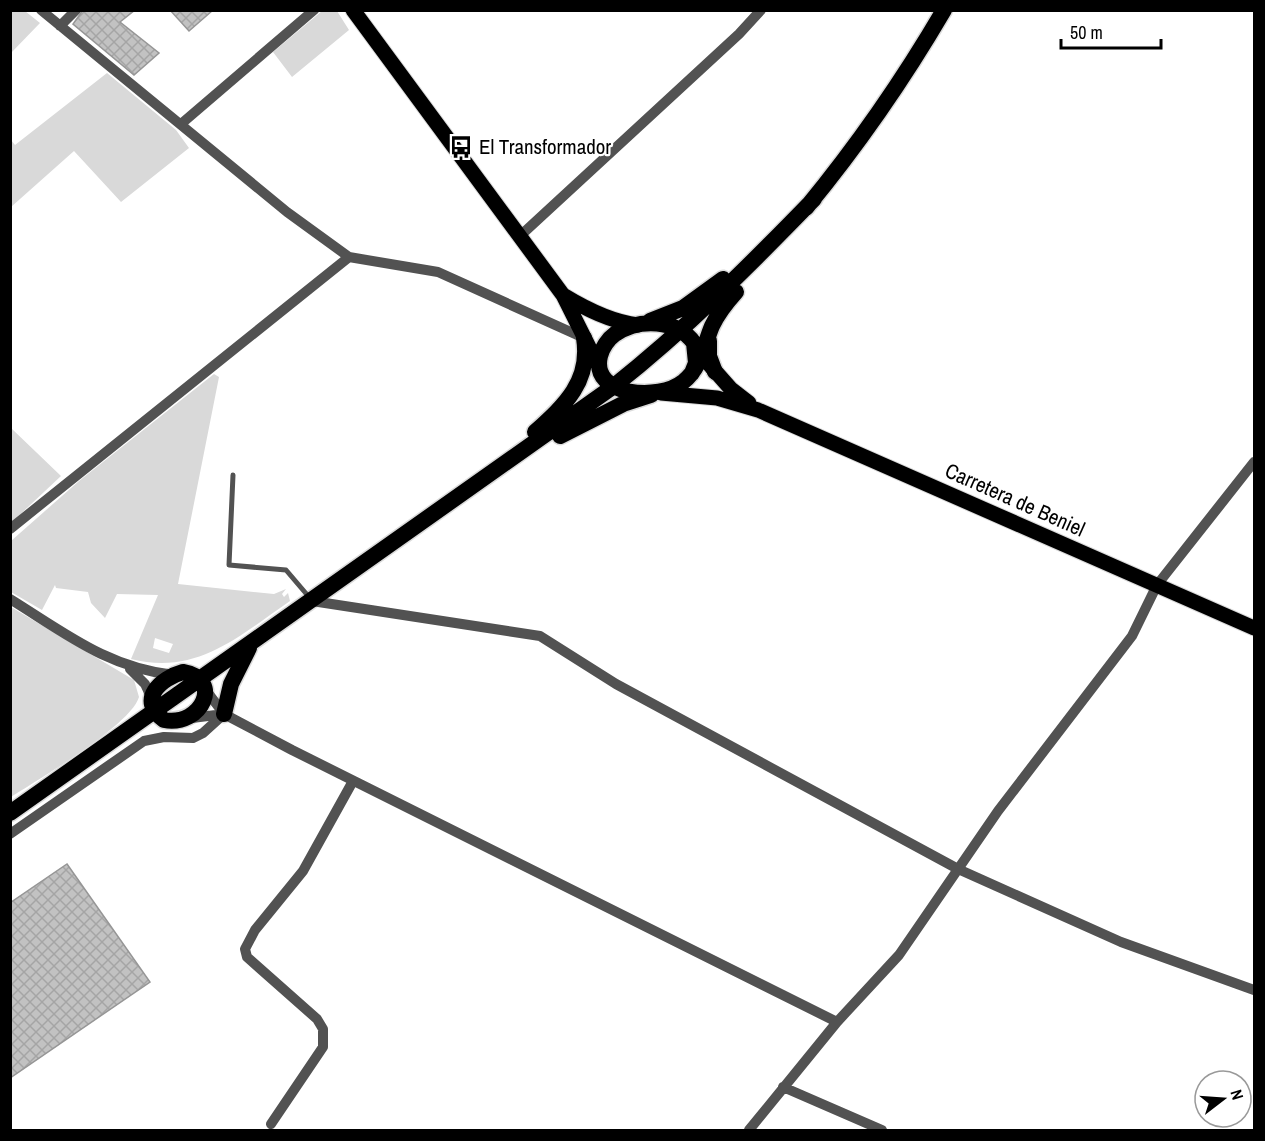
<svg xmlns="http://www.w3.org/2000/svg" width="1265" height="1141" font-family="'Archivo Narrow',sans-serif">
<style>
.green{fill:#d9d9d9;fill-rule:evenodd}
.building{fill:url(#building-cross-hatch);stroke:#969696;stroke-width:1.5}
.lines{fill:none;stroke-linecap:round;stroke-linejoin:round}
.primary-casing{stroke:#dbdbdb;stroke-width:17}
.trunk-casing{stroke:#dbdbdb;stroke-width:19}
.service{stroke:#525252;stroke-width:5}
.minor{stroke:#525252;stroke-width:10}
.primary{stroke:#000;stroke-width:15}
.trunk{stroke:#000;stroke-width:16}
.labels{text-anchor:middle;stroke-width:4.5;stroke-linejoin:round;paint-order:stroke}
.poi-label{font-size:21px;fill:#000;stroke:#fff;text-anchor:start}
.street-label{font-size:21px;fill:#000;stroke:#fff}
</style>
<defs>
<pattern id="building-cross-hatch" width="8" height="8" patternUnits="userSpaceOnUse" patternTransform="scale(1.5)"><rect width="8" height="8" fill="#c2c2c2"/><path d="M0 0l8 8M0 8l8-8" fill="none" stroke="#a5a5a5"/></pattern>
</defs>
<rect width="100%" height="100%" fill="#fff"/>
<!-- green -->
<path class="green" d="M11,10l14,1 15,12 -29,30z
M322,11h15l12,19 -57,47 -19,-25z
M107,73l69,57 13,18 -68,54 -47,-51 -63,56v-67l4,5z
M214,374l5,3 -41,207 96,10 12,-5 -4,5 2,3 4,-4 2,8c-51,35 -93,75 -159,58l27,-64 -41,-1 -12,24 -14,-15 -3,-11 -32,-4 -1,-3 -13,25 -31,-18v-51l68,-60zM155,638l18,6 -4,9 -16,-5z
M11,428l50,48 -50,47z
M11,607l123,73 5,17c-8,28 -100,82 -128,100z"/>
<!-- building -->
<path class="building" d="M83,10h52l-15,12 39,31 -25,22 -61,-51z
M170,10h43l-24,21z
M67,864l83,118 -140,96v-175z"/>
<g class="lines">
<!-- primary casing -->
<g class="primary-casing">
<path id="primary" d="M353,10l210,285 27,54
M563,295c23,14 48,27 75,30
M708,363l23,26 18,14
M661,393l56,5 41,12 496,218"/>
</g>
<!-- trunk casing -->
<g class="trunk-casing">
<path id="trunk" d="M806,208c52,-63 97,-128 138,-198
M650,321l33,-13 40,-29
M709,341v15l6,16
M692,373l4,-10 -2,-20c-17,-24 -55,-25 -79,-9 -7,5 -13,14 -15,22 -10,41 60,45 83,26 18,-14 21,-37 29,-56 6,-13 15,-24 24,-34
M535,432c30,-27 56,-51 49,-94
M560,436l63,-32 28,-9
M183,672c41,7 19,55 -19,48 -28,-20 -3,-42 19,-48z
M224,714l7,-30 18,-36
M10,813l604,-427c72,-57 136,-121 200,-187"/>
</g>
<!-- service -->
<path class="service" d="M233,475l-4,90 57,5 23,27"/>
<!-- minor -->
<path class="minor" d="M41,10l246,202 62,45 89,15 146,66
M60,26l16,-16
M181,124l133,-114
M520,236l219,-202 22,-24
M10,529l339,-272
M10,599c55,34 98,69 164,76
M312,601l228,35 76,48 342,185 163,73 133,48
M130,669l15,15 7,15
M205,689l19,25 68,36 545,272 62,-67 99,-144 134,-175 25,-51 97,-123
M192,718l32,-4
M10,834l134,-93 20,-4 29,1 10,-5 21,-19
M783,1087l99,43
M271,1124l52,-77v-18l-6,-10 -70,-62 -2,-8 10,-19 48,-59 50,-90
M749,1130l88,-108"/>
<!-- primary -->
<use href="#primary" class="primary"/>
<!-- trunk -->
<use href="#trunk" class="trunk"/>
</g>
<!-- icons -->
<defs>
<g id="bus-bare" transform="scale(1.8)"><path d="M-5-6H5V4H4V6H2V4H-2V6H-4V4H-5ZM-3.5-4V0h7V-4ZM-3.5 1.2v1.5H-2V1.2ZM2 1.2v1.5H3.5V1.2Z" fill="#000" stroke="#fff" stroke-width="2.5" paint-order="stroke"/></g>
</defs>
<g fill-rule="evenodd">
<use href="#bus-bare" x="461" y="147"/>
</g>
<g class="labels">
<!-- poi labels -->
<g class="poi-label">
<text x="479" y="154">El Transformador</text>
</g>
<!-- street labels -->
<g class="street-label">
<text transform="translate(1015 500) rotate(24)" y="7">Carretera de Beniel</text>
</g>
</g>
<!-- border -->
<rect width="1265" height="1141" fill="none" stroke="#000000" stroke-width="24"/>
<!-- north arrow -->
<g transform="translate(1223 1099) rotate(73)"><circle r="28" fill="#ffffff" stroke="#999999" stroke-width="1.5"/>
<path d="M0-4.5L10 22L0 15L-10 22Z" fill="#000000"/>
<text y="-9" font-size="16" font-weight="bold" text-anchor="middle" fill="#000000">N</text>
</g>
<!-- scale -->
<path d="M1061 39v9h100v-9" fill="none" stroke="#000000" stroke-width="3"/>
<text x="1070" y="39" font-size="18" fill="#000000" stroke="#ffffff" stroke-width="4.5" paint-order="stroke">50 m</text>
</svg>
